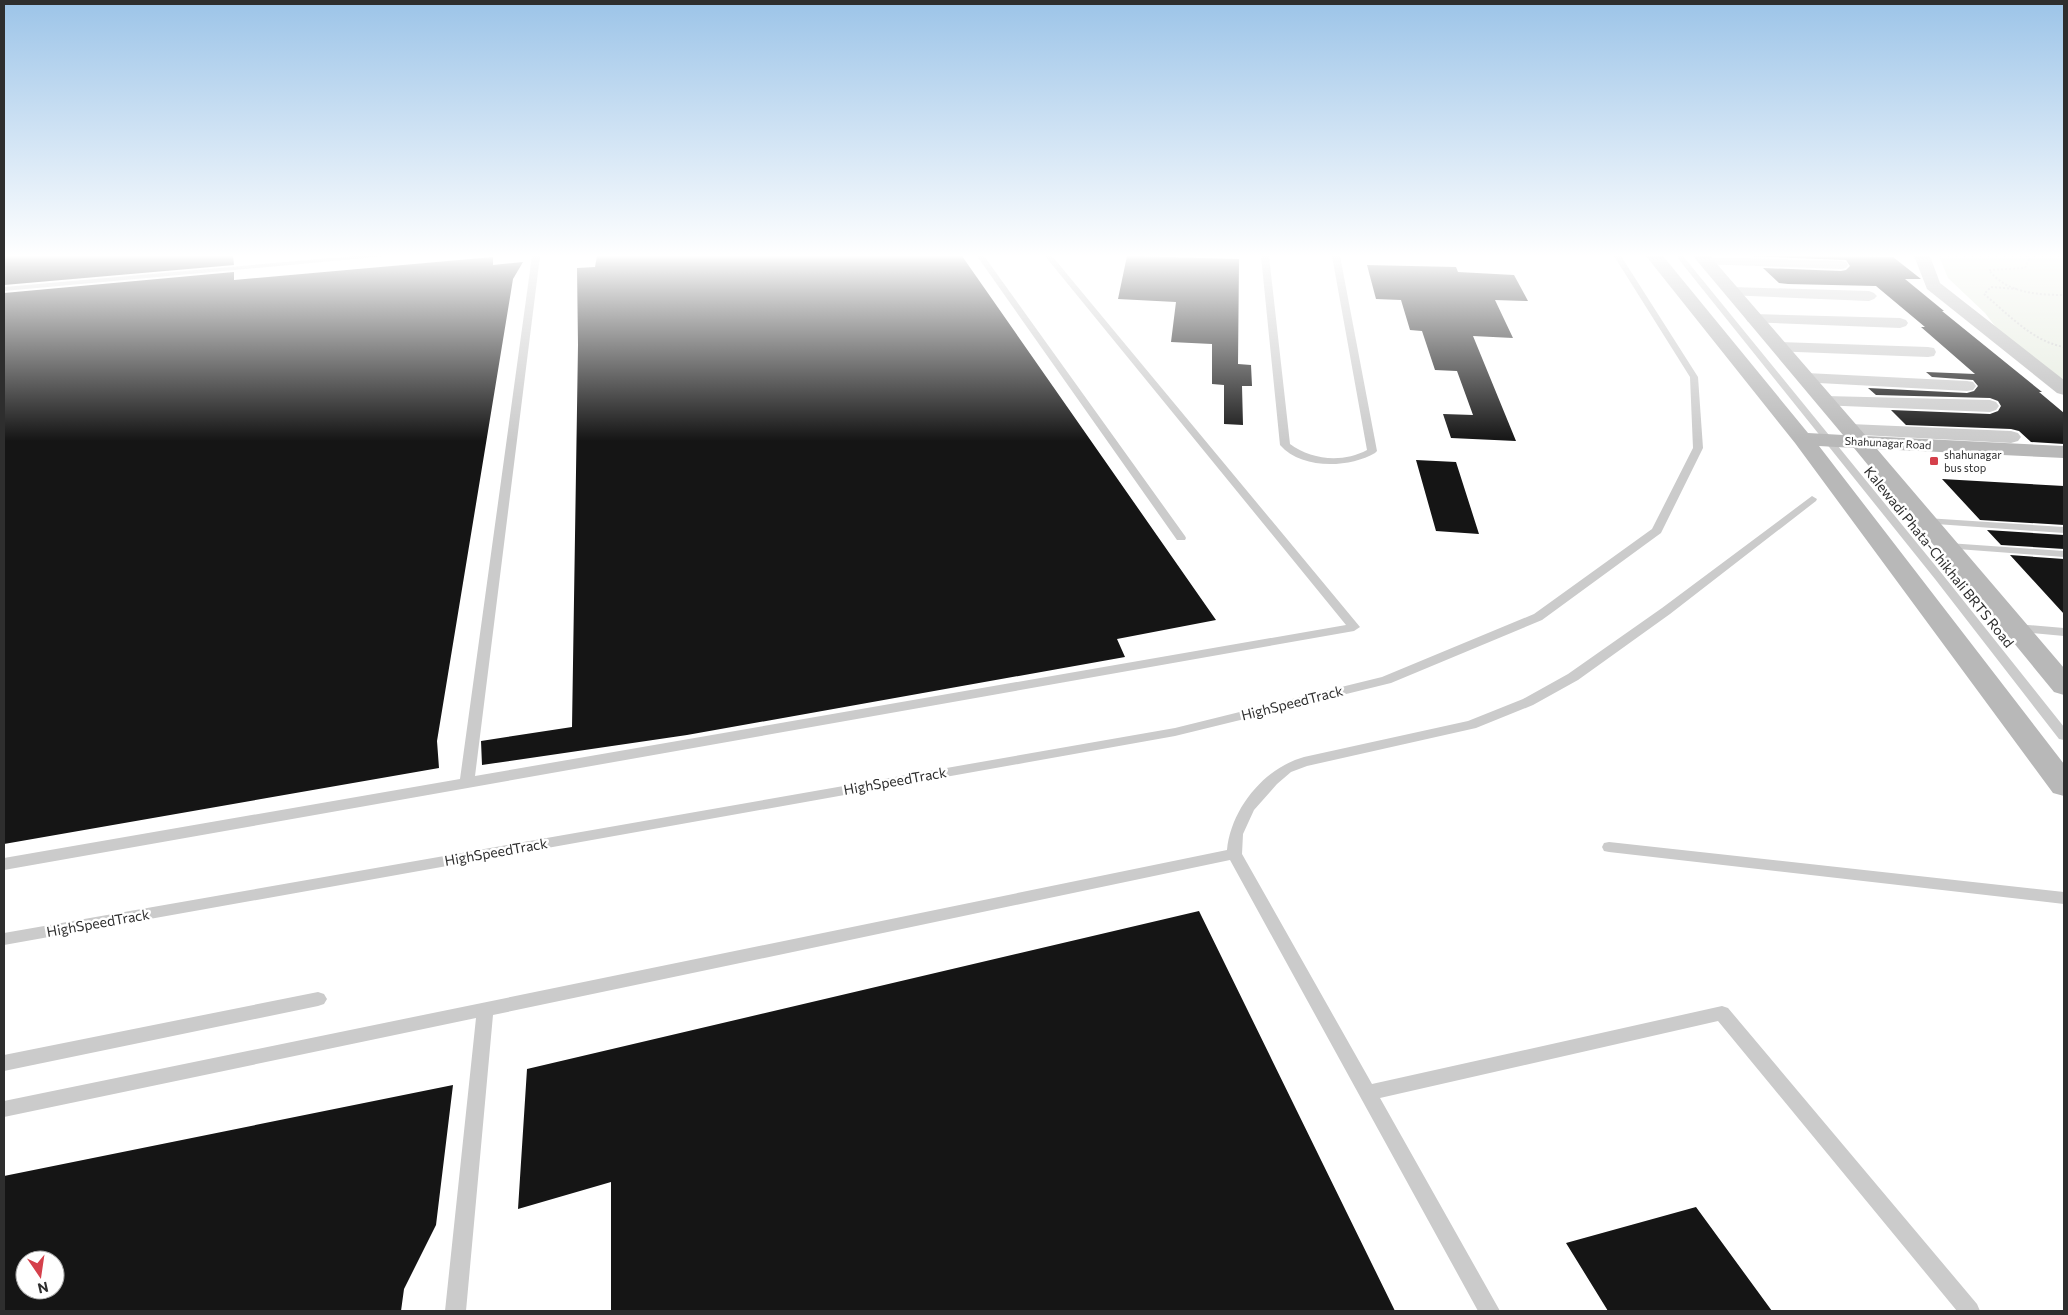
<svg xmlns="http://www.w3.org/2000/svg" width="2068" height="1315" font-family="Commissioner,sans-serif">
<style>
.green{fill:#e4eadd}
.building{fill:#151515;fill-rule:evenodd}
.lines{fill:none;stroke-linecap:round;stroke-linejoin:round}
.path{stroke:#cbcbcb;stroke-width:2;stroke-dasharray:2 2;stroke-linecap:butt}
.lane{fill:#cbcbcb;fill-rule:evenodd}
.street{fill:#cbcbcb;fill-rule:evenodd}
.secondary{fill:#b8b8b8;fill-rule:evenodd}
.poi-dot{fill:#d5404b;stroke:#fff;stroke-width:2}
.labels{text-anchor:middle;stroke-width:5;stroke-linejoin:round;paint-order:stroke}
.far-street-label{font-size:11px;fill:#2e2e2e;stroke:#fff}
.far-poi-label{font-size:11px;fill:#2e2e2e;stroke:#fff;text-anchor:start}
.street-label{font-size:14px;fill:#2e2e2e;stroke:#fff}
</style>
<rect width="100%" height="100%" fill="#fff"/>
<!-- green -->
<path class="green" d="M1939,256h125v125l-57,-39 -22,-29 -37,-35z"/>
<!-- building -->
<path class="building" d="M4,256h229l1,9 -230,20z
M597,256h365l254,364 -99,19 8,18 -438,78 -205,30 -1,-24 91,-14 6,-382 -1,-77 18,-1z
M1127,256l112,3 -1,105 13,1 1,21h-10l1,39 -19,-1v-39l-12,-1v-40l-41,-2 5,-40 -58,-3z
M1750,256l143,1 28,22h-16l39,32h-2l100,81h-3l25,21v31l-33,-2 -12,-11 -8,-2 -105,-4 -15,-15 99,4 8,-3 3,-5 -3,-5 -8,-3 -114,-3 -8,-7 99,5 7,-2 4,-5 -5,-6 -41,-3 -6,-5 49,2 -54,-47h4l-49,-41 -88,-2 -9,-1 -16,-15 78,3 5,-1 4,-4 -4,-6z
M493,257v8l30,-3 -10,17 -76,462 2,27 -435,76v-551l230,-21v8z
M1367,265l89,2 2,5 56,3 14,26 -33,-1 18,38 -40,-2 43,105 -65,-3 -8,-24 30,1 -16,-44 -22,-1 -13,-39 -12,-1 -9,-30 -25,-1z
M1416,460l40,2 23,72 -43,-3z
M1942,479l122,7v39l-84,-5z
M1987,530l77,5v14l-63,-4z
M2010,555l54,4v55z
M1199,911l196,400h-784v-129l-93,27 9,-140z
M453,1085l-17,140 -32,64 -3,22h-397v-135zM25,1260h30v30h-30z
M1696,1207l76,104h-164l-42,-68z"/>
<g class="lines">
<!-- path -->
<path class="path" d="M2026,256l3,3 -4,9 -36,2c17,23 49,25 75,25
M2017,289l-26,-2 -7,7c24,20 48,47 80,53"/>
<!-- lane -->
<path class="lane" d="M354,256h33l-383,35v-4z
M532,256h8l-65,520 871,-151 -301,-369h7l308,371 -6,4 -1350,239v-12l456,-79z
M977,256h7l201,280 1,2 -1,2h-8z
M1261,256h8l21,188c21,16 53,19 77,6l-35,-194h8l37,195 -2,2c-26,15 -73,17 -95,-8z
M1614,256h7l77,121 5,71 -42,85 -119,87 -151,63 -216,53 -1171,209v-12l1171,-205 207,-51 152,-63 118,-85 41,-81 -3,-71z
M1676,256h7l260,319 121,152v13l-5,-1 -124,-160z
M1812,496l5,3 -1,2 -146,113 -92,66 -45,25 -57,23 -169,38 -16,6 -14,12 -23,26 -11,24 -1,20 130,230 350,-78 6,2 249,296 3,7h-23l-239,-290 -338,77 120,213h-22l-248,-451 -737,155 -27,296h-21l31,-293 -472,99v-16l1223,-251c4,-41 37,-82 77,-93l164,-36 55,-22 45,-25 94,-66z
M1926,518l138,9v6l-142,-10 -1,-2 1,-2z
M1948,543l116,8v6l-120,-9 -2,-2z
M2016,624l48,4v8l-52,-5 -2,-3 2,-3z
M1609,842l455,50v12l-455,-52 -5,-1 -2,-4 2,-4z
M318,992l6,2 3,5 -3,5 -6,2 -314,65v-16z"/>
<!-- street -->
<path class="street" d="M1705,257l136,4 5,1 2,3 -2,3 -5,1 -141,-5 -2,-3 2,-3z
M1732,287l137,4 5,2 3,3 -3,3 -5,2 -142,-6 -3,-3 3,-3z
M1754,314l146,4 6,2 2,3 -2,3 -6,2 -152,-6 -2,-3 2,-3z
M1779,342l149,5 6,1 2,4 -2,4 -6,1 -155,-6 -2,-4 2,-4z
M1806,373l161,8 6,1 3,4 -3,4 -6,1 -167,-9 -3,-4 3,-4z
M1825,396l165,4 6,2 3,4 -3,4 -6,2 -171,-7 -3,-4 3,-4z
M1850,424l161,7 7,2 3,4 -3,4 -7,2 -168,-9 -3,-4 3,-4z"/>
<!-- secondary -->
<path class="secondary" d="M1646,256h17l145,177 35,2 -150,-179h17l156,180 198,10v12l-187,-9 187,219v27l-10,-3 -200,-244 -35,-2 245,318v32l-11,-3 -258,-350z
M1914,256h16l10,27 124,97v15l-7,-2 -130,-104z"/>
</g>
<!-- sky -->
<linearGradient id="sky" x2="0" y2="1"><stop stop-color="#9cc4e8"/><stop offset="0.58" stop-color="#fff"/><stop offset="1" stop-color="#fff" stop-opacity="0"/></linearGradient>
<rect width="2068" height="441" fill="url(#sky)"/>
<!-- markers -->
<rect class="poi-dot" x="1929" y="456" width="10" height="10" rx="2.5"/>
<g class="labels">
<!-- far-street labels -->
<g class="far-street-label">
<text transform="translate(1888 443) rotate(3)" y="4">Shahunagar Road</text>
</g>
<!-- far-poi labels -->
<g class="far-poi-label">
<text x="1944" y="459">shahunagar<tspan x="1944" dy="13">bus stop</tspan></text>
</g>
<!-- street labels -->
<g class="street-label">
<text transform="translate(1939 557) rotate(51)" y="5">Kalewadi Phata-Chikhali BRTS Road</text>
<text transform="translate(1292 703) rotate(-14)" y="5">HighSpeedTrack</text>
<text transform="translate(895 781) rotate(-10)" y="5">HighSpeedTrack</text>
<text transform="translate(496 852) rotate(-10)" y="5">HighSpeedTrack</text>
<text transform="translate(98 923) rotate(-10)" y="5">HighSpeedTrack</text>
</g>
</g>
<!-- border -->
<rect width="2068" height="1315" fill="none" stroke="#2e2e2e" stroke-width="10"/>
<!-- north arrow -->
<g transform="translate(40 1275) rotate(167)"><circle r="24" fill="#ffffff" stroke="#ababab"/>
<path d="M0-4L9 19L0 12L-9 19Z" fill="#d5404b"/>
<text y="-8" font-size="14" font-weight="bold" text-anchor="middle" fill="#2e2e2e">N</text>
</g>
</svg>
